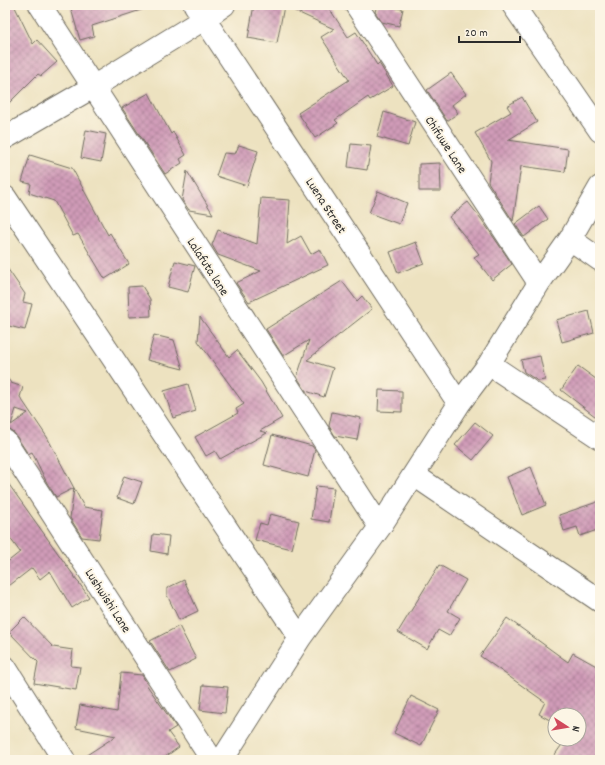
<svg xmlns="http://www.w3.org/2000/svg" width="605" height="765" font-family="Dekko,sans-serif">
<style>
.building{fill:url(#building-cross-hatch);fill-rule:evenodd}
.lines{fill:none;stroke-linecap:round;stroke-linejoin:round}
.minor-casing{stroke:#6f6b5f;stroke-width:24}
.minor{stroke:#fff;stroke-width:22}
.labels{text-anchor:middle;stroke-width:4;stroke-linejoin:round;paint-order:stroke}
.street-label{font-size:13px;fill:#2b2b2b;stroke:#fcf5e5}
</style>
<defs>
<pattern id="building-cross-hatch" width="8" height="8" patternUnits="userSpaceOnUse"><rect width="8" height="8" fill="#d09bb8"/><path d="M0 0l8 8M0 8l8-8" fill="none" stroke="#a97f96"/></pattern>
</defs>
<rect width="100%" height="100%" fill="#fcf5e5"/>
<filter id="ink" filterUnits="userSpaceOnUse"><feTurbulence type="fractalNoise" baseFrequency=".025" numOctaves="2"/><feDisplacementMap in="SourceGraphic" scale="8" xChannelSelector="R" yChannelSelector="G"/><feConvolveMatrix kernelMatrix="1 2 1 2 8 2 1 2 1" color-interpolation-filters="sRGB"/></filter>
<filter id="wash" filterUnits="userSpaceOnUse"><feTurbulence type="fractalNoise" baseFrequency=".012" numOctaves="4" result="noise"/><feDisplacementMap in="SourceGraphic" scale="16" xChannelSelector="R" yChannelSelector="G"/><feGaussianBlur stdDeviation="0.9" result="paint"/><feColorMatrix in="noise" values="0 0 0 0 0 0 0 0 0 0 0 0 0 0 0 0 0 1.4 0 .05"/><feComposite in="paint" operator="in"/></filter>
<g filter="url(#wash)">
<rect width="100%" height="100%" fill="#ede2c0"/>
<g id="blocks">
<!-- building -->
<path class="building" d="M5,5h9l19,39 4,-4 20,22 -16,14 -3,-2 -33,33z
M70,5h77v3l-55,18 2,10 -14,4z
M254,5h73l21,32 8,-5 21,33 2,-2 14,23 -23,14 -2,-3 -33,23 3,3 -23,15 -17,-25 51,-33 -28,-43 13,-8 -50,-23 -7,37 -29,-5z
M377,5h20l-1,3 7,1 -4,17 -17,-4 -7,-10z
M451,73l15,21 -14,11 6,8 -11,8 -20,-31z
M149,93l22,41 2,-2 13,23 -6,4 2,4 -17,11 -43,-66z
M522,97l15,25 -29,18 60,9 -3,23 -44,-6 -8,55 -25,-39 3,-21 -16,-28 36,-21 -4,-6z
M384,112l31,10 -7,24 -31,-9z
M86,130l20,4 -5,28 -20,-4z
M351,144l20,2 -4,24 -19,-3z
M239,145l19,6 -11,35 -31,-10 8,-23 11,1z
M30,155l42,13 36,67 2,-2 19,31 -24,15 -27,-45 -5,2 -19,-35 -25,-8 2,-9 -9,-2z
M440,163l1,28h-22v-27z
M187,171l26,43 -24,-4 -7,-10z
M378,191l29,12 -8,21 -30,-11z
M261,198l29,2 -3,44 14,-8 10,18 9,-5 8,16 -79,37 -13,-19 25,-12 -43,-16 -6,-10 6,-15 39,14z
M468,202l14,18 30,44 -20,16 -18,-23 5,-3 -30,-37z
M539,206l9,13 -24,18 -9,-13z
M416,242l8,21 -26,10 -8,-21z
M175,261l20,5 -7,26 -20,-5z
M5,265l20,29 -2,8 9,2 -7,26 -20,-5z
M342,281l15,20 5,-5 10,13 -65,51 26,8 -9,29 -18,-6 -9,-14 12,-37 -26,16 -17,-27z
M142,286l8,13 1,17 -22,1 -1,-30z
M589,311l5,22 -32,9 -6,-22z
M200,317l29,40 8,-7 24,32 21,36 -22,13 7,2 -47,26 -5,-8 -9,5 -11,-19 43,-24 -2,-4 8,-5 -46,-63z
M154,335l20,5 9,29 -36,-9z
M540,356l5,24 -7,1 -14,-9 -3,-12z
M578,366l22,16v38l-39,-30z
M5,375l6,8 12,4 -3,10 27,40 37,70 19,3 -4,29 -17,-2 -12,-19 4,-30 -18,9 -9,-14 -15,-31 -4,2 -13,-20 -5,-4 -5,-1zM16,409l12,4 -17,12z
M188,384l8,27 -23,7 -9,-27z
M379,390l23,1v21l-24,-1z
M332,412l29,6 -4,22 -22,-4 -6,-10z
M475,422l18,14 -20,24 -18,-15z
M272,435l40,11 3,4 -7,27 -44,-12z
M531,467l15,38 -24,10 -15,-38z
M124,476l18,6 -8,22 -17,-6z
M5,479l84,118 -17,11 -22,-37 -10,8 -8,-11 -27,21v-25l15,-12 -15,-21z
M316,486l18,2 -5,34 -18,-3z
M600,501v28l-20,7 -3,-9 -13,4 -5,-16z
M270,514l29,7 -7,28 -37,-9 5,-17 7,2z
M153,534l16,2 -2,18 -16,-3z
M439,565l27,15 -18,31 12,7 -11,18 -11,-6 -11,19 -29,-17z
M184,580l14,31 -19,9 -12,-25v-7z
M24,617l29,30 20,3 -2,16 9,1 -4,23 -42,-7 4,-21 -29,-30z
M507,618l61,44 5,-9 27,15v92h-49l15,-21h13v-24h-24v8l-16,-9 6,-12 -65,-46z
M179,626l17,33 -26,13 -20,-31z
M121,673l21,2 5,9h-1l30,43 -8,5 11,15 -18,13h-82l37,-24 -40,-8 4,-23 37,7z
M203,685l25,2 -3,26 -25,-3z
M411,696l28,14 -18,36 -27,-13z"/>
</g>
</g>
<g filter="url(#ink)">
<use href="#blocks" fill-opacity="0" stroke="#6f6b5f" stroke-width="1"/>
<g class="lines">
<!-- minor casing -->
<g class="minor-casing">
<path id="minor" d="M40,5l340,522
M195,5l264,399
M356,5l183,278
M513,5l87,126
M5,138l88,-51 111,-68 20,-14
M5,197l295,441
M570,239l30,21
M489,364l111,74
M5,441l207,319
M414,475l186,126
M5,667l59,93
M222,760l78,-122 80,-111 79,-123 30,-40 50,-81 31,-44 30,-52"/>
</g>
<!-- minor -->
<use href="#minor" class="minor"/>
</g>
</g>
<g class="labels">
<!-- street labels -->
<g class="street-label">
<text transform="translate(447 144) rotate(57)" y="5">Chifuwe Lane</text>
<text transform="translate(327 205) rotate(57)" y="5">Luena Street</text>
<text transform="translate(209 266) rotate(57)" y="5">Lalafuta lane</text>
<text transform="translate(109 600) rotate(57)" y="5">Lushwishi Lane</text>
</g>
</g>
<!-- margin -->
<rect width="605" height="765" fill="none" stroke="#fcf5e5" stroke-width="20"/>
<!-- north arrow -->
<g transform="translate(567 727) rotate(102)"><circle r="19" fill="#fcf5e5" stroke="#a8a49b"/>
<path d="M0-3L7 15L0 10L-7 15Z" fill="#d1495b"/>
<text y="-6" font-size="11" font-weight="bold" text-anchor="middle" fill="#2b2b2b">N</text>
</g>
<!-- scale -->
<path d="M459 36v6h61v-6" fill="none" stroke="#2b2b2b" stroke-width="2"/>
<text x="465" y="36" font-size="12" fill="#2b2b2b" stroke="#fcf5e5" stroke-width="3" paint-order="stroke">20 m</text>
</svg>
